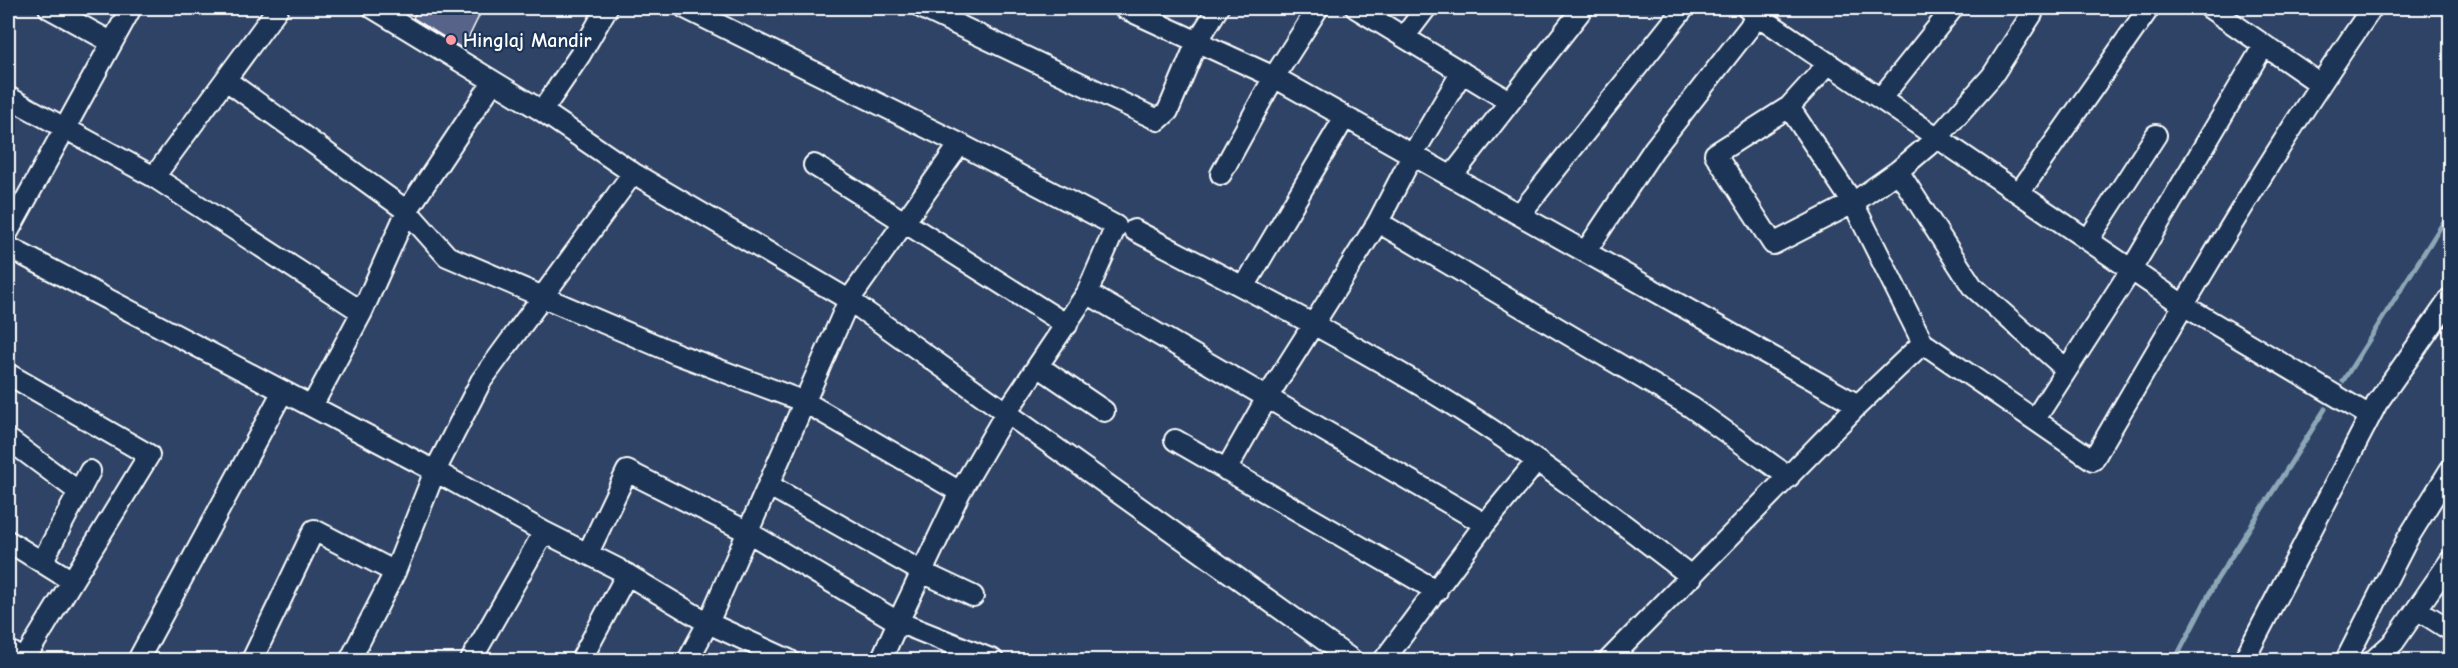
<svg xmlns="http://www.w3.org/2000/svg" width="2458" height="668" font-family="'Comic Neue',sans-serif">
<style>
.lines{fill:none;stroke-linecap:round;stroke-linejoin:round}
.stream{stroke:#8ca7b6;stroke-width:5}
.building{fill:#59638a;stroke:#fff;stroke-width:1.5}
.minor-casing{stroke:#fff;stroke-width:24}
.minor{stroke:#1d3557;stroke-width:20}
.poi-dot{fill:#ff9aa2;stroke:#1d3557;stroke-width:2}
.labels{text-anchor:middle;stroke-width:4.5;stroke-linejoin:round;paint-order:stroke}
.poi-label{font-size:20px;font-weight:bold;fill:#fff;stroke:#1d3557;text-anchor:start}
</style>
<rect width="100%" height="100%" fill="#2f4366"/>
<filter id="ink" filterUnits="userSpaceOnUse"><feTurbulence type="fractalNoise" baseFrequency=".0167" numOctaves="2"/><feDisplacementMap in="SourceGraphic" scale="12" xChannelSelector="R" yChannelSelector="G"/><feConvolveMatrix kernelMatrix="1 2 1 2 8 2 1 2 1" color-interpolation-filters="sRGB"/></filter>
<g filter="url(#ink)">
<g class="lines">
<!-- stream -->
<path class="stream" d="M2343,381l107,-169
M2175,660l41,-79 109,-172"/>
</g>
<!-- building -->
<path class="building" d="M418,8h65l-20,41 -50,-31z"/>
<g class="lines">
<!-- minor casing -->
<g class="minor-casing">
<path id="minor" d="M49,8l62,34
M373,8l169,103 91,62 216,127 503,360
M922,8l236,112 10,-9 29,-69 21,-34
M1124,8l150,69 584,328
M1356,8l153,93
M1747,8l436,297 187,111
M2210,8l109,75
M1404,37l22,-29
M1829,63l-40,44 -74,47 58,90 80,-41 45,-32 40,-34 54,-61 40,-62
M226,80l181,131 40,45 230,98 128,48 155,90
M8,97l146,80 208,135
M1881,98l72,-90
M1789,107l64,96 70,140
M542,111l38,-56 27,-47
M814,165l253,160
M1898,171l74,115 94,83
M1221,174l53,-97 44,-69
M1452,176l131,-168
M154,177l124,-169
M2019,193l130,-185
M1520,214l164,-206
M1378,222l313,185 98,70
M1134,230c111,58 224,115 330,182 79,50 154,108 228,165
M8,232l123,-224
M2088,240l68,-105
M8,247l427,224 109,61
M1586,251l68,-102 105,-134
M1244,287l101,-170
M1087,293l398,231 52,-63
M1038,366l66,45
M8,374l141,81 -125,205
M312,406l50,-94 45,-101 86,-129
M2035,419l96,-149 133,-225
M8,439l71,53
M1175,440l262,151
M1226,470l42,-74 110,-174 35,-68 49,-82
M768,485l156,88 49,23
M8,541l64,40
M588,553l39,-82 121,61 150,90 62,-130 46,-79 81,-120 29,-67 -156,-82 -275,-136
M42,562l48,-91
M2417,609l33,21
M8,650l16,10
M138,660l145,-269
M252,660l62,-130 81,42
M350,660l45,-88 40,-101 46,-90 152,-208
M471,660l73,-128 74,37 90,54 81,37
M581,660l46,-86
M688,660l20,-37 141,-323 111,-156
M881,660l17,-38 95,38
M1384,660l101,-136
M1609,660l249,-255 65,-62 170,117c89,-153 178,-307 279,-452
M2244,660l133,-257 73,-104
M2346,660l62,-122 42,-68
M2374,660l20,-18 56,-81"/>
</g>
<!-- minor -->
<use href="#minor" class="minor"/>
</g>
</g>
<!-- markers -->
<circle class="poi-dot" cx="451" cy="40" r="6"/>
<g class="labels">
<!-- poi labels -->
<g class="poi-label">
<text x="463" y="47">Hinglaj Mandir</text>
</g>
</g>
<!-- margin -->
<rect width="2458" height="668" fill="none" stroke="#1d3557" stroke-width="30"/>
<rect x="15" y="15" width="2428" height="638" fill="none" stroke="#fff" stroke-width="2" filter="url(#ink)"/>
</svg>
